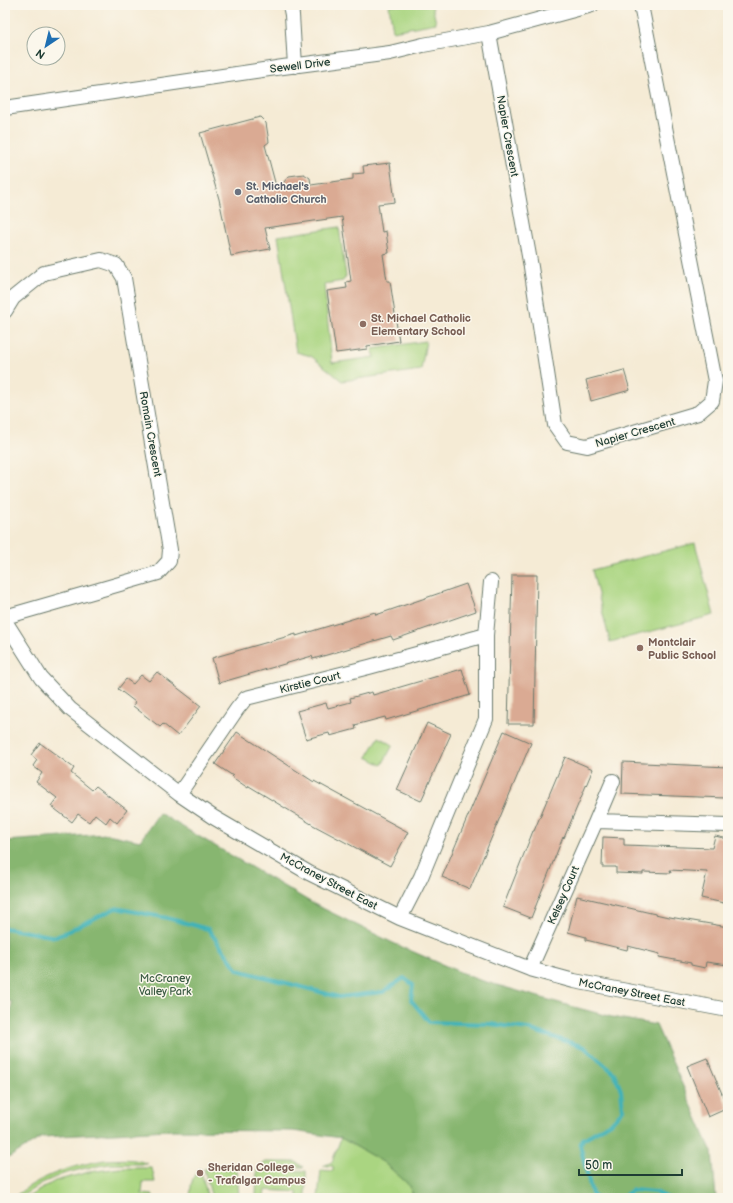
<svg xmlns="http://www.w3.org/2000/svg" width="733" height="1203" font-family="'Balsamiq Sans',sans-serif">
<style>
.green{fill:#aad581;stroke:#64895a}
.forest{fill:#87b66f;stroke:#537a52}
.lines{fill:none;stroke-linecap:round;stroke-linejoin:round}
.stream{stroke:#41b2b8;stroke-width:4}
.building{fill:#daaa93}
.minor-casing{stroke:#6a7a6c;stroke-width:16}
.minor{stroke:#fff;stroke-width:14}
.worship-dot{fill:#6b7280;stroke:#fbf7ec;stroke-width:1.5}
.education-dot{fill:#8d6e63;stroke:#fbf7ec;stroke-width:1.5}
.labels{text-anchor:middle;stroke-width:3;stroke-linejoin:round;paint-order:stroke}
.street-label{font-size:11px;fill:#1f3d34;stroke:#fbf7ec}
.worship-label{font-size:11px;font-weight:bold;fill:#5b616d;stroke:#fbf7ec;text-anchor:start}
.education-label{font-size:11px;font-weight:bold;fill:#785e54;stroke:#fbf7ec;text-anchor:start}
.park-label{font-size:11px;fill:#3b5b43;stroke:#fbf7ec}
</style>
<rect width="100%" height="100%" fill="#fbf7ec"/>
<filter id="ink" filterUnits="userSpaceOnUse"><feTurbulence type="fractalNoise" baseFrequency=".025" numOctaves="2"/><feDisplacementMap in="SourceGraphic" scale="8" xChannelSelector="R" yChannelSelector="G"/><feConvolveMatrix kernelMatrix="1 2 1 2 8 2 1 2 1" color-interpolation-filters="sRGB"/></filter>
<filter id="wash" filterUnits="userSpaceOnUse"><feTurbulence type="fractalNoise" baseFrequency=".012" numOctaves="4" result="noise"/><feDisplacementMap in="SourceGraphic" scale="16" xChannelSelector="R" yChannelSelector="G"/><feGaussianBlur stdDeviation="0.9" result="paint"/><feColorMatrix in="noise" values="0 0 0 0 0 0 0 0 0 0 0 0 0 0 0 0 0 1.4 0 .05"/><feComposite in="paint" operator="in"/></filter>
<g filter="url(#wash)">
<rect width="100%" height="100%" fill="#f5ebd5"/>
<!-- green -->
<path class="green" d="M389,5h43l4,18 -43,8z
M339,227l7,49 -3,5 -19,3 8,79 43,-6 -3,-8 54,-8 -5,29 -79,11 -31,-25 -15,-4 -18,-116z
M695,543l19,72 -104,27 -18,-72z
M379,737l14,8 -11,20 -15,-8z
M341,1138l42,24 24,21 8,15h-97l3,-28 12,1v-5h-10l9,-4z
M105,1160c13,0 30,-3 42,4h-37l-24,4 -23,6 -21,9 -23,15h-6c26,-22 58,-32 92,-38z
M266,1162h30l8,5 -45,-1z
M120,1168h31l2,4 2,10h-12l-1,12 11,1v3h-127l29,-17 34,-9z
M200,1168l8,30h-18c1,-13 1,-20 10,-30z
M204,1169h33l2,29h-27z
M257,1170l49,1v26l-8,1 -1,-6 -32,-2 -1,8h-7l-1,-2z"/>
<!-- forest -->
<path class="forest" d="M159,813l153,90 81,40 83,36 94,27 42,11 44,8 56,127 4,46h-301l-8,-15 -24,-21 -42,-24 -48,-7 -126,-1 -125,7 -37,23v-141h5l2,-17 -7,-2v-159l102,-7 33,7z"/>
<g class="lines">
<!-- stream -->
<path class="stream" d="M5,928l51,9 60,-29 51,10 41,11 30,41 101,27 44,-5 21,-14 9,7 -2,15 18,22 61,2 38,5 56,18 30,26 7,17 2,20 -12,13 -28,16 -3,6 12,49 4,4
M620,1198l13,-8 23,2 12,6"/>
</g>
<g id="blocks">
<!-- building -->
<path class="building" d="M260,117l6,6 3,19 -4,3 12,45 12,-14 15,-2 6,4 1,7 42,-6v-5l11,-1 -1,-7 27,-3 5,39 -17,2 4,28 4,-1 3,22 -6,1 4,27h3l9,60 -32,5v3l-31,4 -9,-62 20,-3 -1,-6 5,-1 -9,-64 -77,11 5,21 -39,7 -12,-57 -19,-66z
M624,370l6,20 -39,11 -5,-21z
M512,575h25l-3,149h-26z
M466,584l10,27 -83,29 -2,-4 -78,23 -1,-3 -93,27 -7,-25 84,-24v2l79,-24 1,3z
M462,669l8,26 -84,25 -1,-3 -30,8 1,4 -26,7 -1,-3 -23,6 -9,-28 29,-8 2,5 23,-6 -1,-4 22,-6 1,3z
M157,672l44,34 -23,30 -15,-12 -3,3 -27,-21 2,-4 -17,-13 8,-10 7,5 8,-9 8,6z
M427,723l24,11 -30,67 -24,-11z
M504,731l27,12 -61,146 -28,-12z
M237,732l77,50v-1l94,51 -18,34 -77,-41 -64,-39 -1,2 -16,-11 1,-1 -18,-12z
M40,743l34,25 -3,5 5,4 16,13 4,-4 31,24 -10,13 -7,-6 -4,6 -11,-9 -6,8 -11,-8 -6,8 -21,-16 6,-8 -21,-16 6,-9 -9,-7 4,-6 -6,-5z
M565,757l28,12 -29,69 -1,-1 -32,81 -28,-11 30,-76h1z
M623,762l104,5 -2,31 -103,-4z
M715,836l13,3v65l-27,-6 6,-26 -37,-2 1,3 -28,-1v2l-27,-1v-6h-14l1,-30 21,1v7l88,3z
M577,896l87,20 64,11v38l-22,-3 -1,6 -14,-3v-2l-32,-6 1,-3 -32,-8 -1,4 -41,-10v-3l-18,-5z
M707,1058l21,50 -20,9 -21,-51z"/>
</g>
</g>
<g filter="url(#ink)">
<use href="#blocks" fill-opacity="0" stroke="#6a7a6c" stroke-width="1"/>
<g class="lines">
<!-- minor casing -->
<g class="minor-casing">
<path id="minor" d="M290,5l2,10 3,51
M489,33l42,234 24,158 12,17 20,4 111,-33 14,-12 3,-20 -74,-376
M5,108l278,-41 107,-14 33,-8 66,-12 103,-28
M5,311l8,-13 31,-25 57,-13 15,5 8,13 46,272 -1,11 -11,12 -153,44
M5,621l36,57 29,31 109,85 34,23 96,56 91,45 130,51 44,12 154,29
M486,635l5,-53
M179,794l58,-85 9,-11 123,-31 117,-32v84l-65,158 -21,41
M596,821l17,-40
M530,969l66,-148 132,4"/>
</g>
<!-- minor -->
<use href="#minor" class="minor"/>
</g>
</g>
<!-- markers -->
<circle class="worship-dot" cx="238" cy="192" r="4"/>
<g class="education-dot">
<circle cx="363" cy="324" r="4"/>
<circle cx="640" cy="648" r="4"/>
<circle cx="200" cy="1173" r="4"/>
</g>
<g class="labels">
<!-- street labels -->
<g class="street-label">
<text transform="translate(300 65) rotate(-7)" y="4">Sewell Drive</text>
<text transform="translate(508 136) rotate(80)" y="4">Napier Crescent</text>
<text transform="translate(635 432) rotate(-16)" y="4">Napier Crescent</text>
<text transform="translate(151 434) rotate(80)" y="4">Romain Crescent</text>
<text transform="translate(310 682) rotate(-14)" y="4">Kirstie Court</text>
<text transform="translate(329 881) rotate(28)" y="4">McCraney Street East</text>
<text transform="translate(563 895) rotate(-66)" y="4">Kelsey Court</text>
<text transform="translate(632 992) rotate(11)" y="4">McCraney Street East</text>
</g>
<!-- worship labels -->
<g class="worship-label">
<text x="246" y="190">St. Michael's<tspan x="246" dy="13">Catholic Church</tspan></text>
</g>
<!-- education labels -->
<g class="education-label">
<text x="371" y="322">St. Michael Catholic<tspan x="371" dy="13">Elementary School</tspan></text>
<text x="648" y="646">Montclair<tspan x="648" dy="13">Public School</tspan></text>
<text x="208" y="1171">Sheridan College<tspan x="208" dy="13">- Trafalgar Campus</tspan></text>
</g>
<!-- park labels -->
<g class="park-label">
<text x="165" y="982">McCraney<tspan x="165" dy="13">Valley Park</tspan></text>
</g>
</g>
<!-- margin -->
<rect width="733" height="1203" fill="none" stroke="#fbf7ec" stroke-width="20"/>
<!-- north arrow -->
<g transform="translate(46 46) rotate(215)"><circle r="19" fill="#fbf7ec" stroke="#a3ada2"/>
<path d="M0-3L7 15L0 10L-7 15Z" fill="#1f6fb2"/>
<text y="-6" font-size="11" font-weight="bold" text-anchor="middle" fill="#1f3d34">N</text>
</g>
<!-- scale -->
<path d="M579 1169v6h103v-6" fill="none" stroke="#1f3d34" stroke-width="2"/>
<text x="585" y="1169" font-size="12" fill="#1f3d34" stroke="#fbf7ec" stroke-width="3" paint-order="stroke">50 m</text>
</svg>
